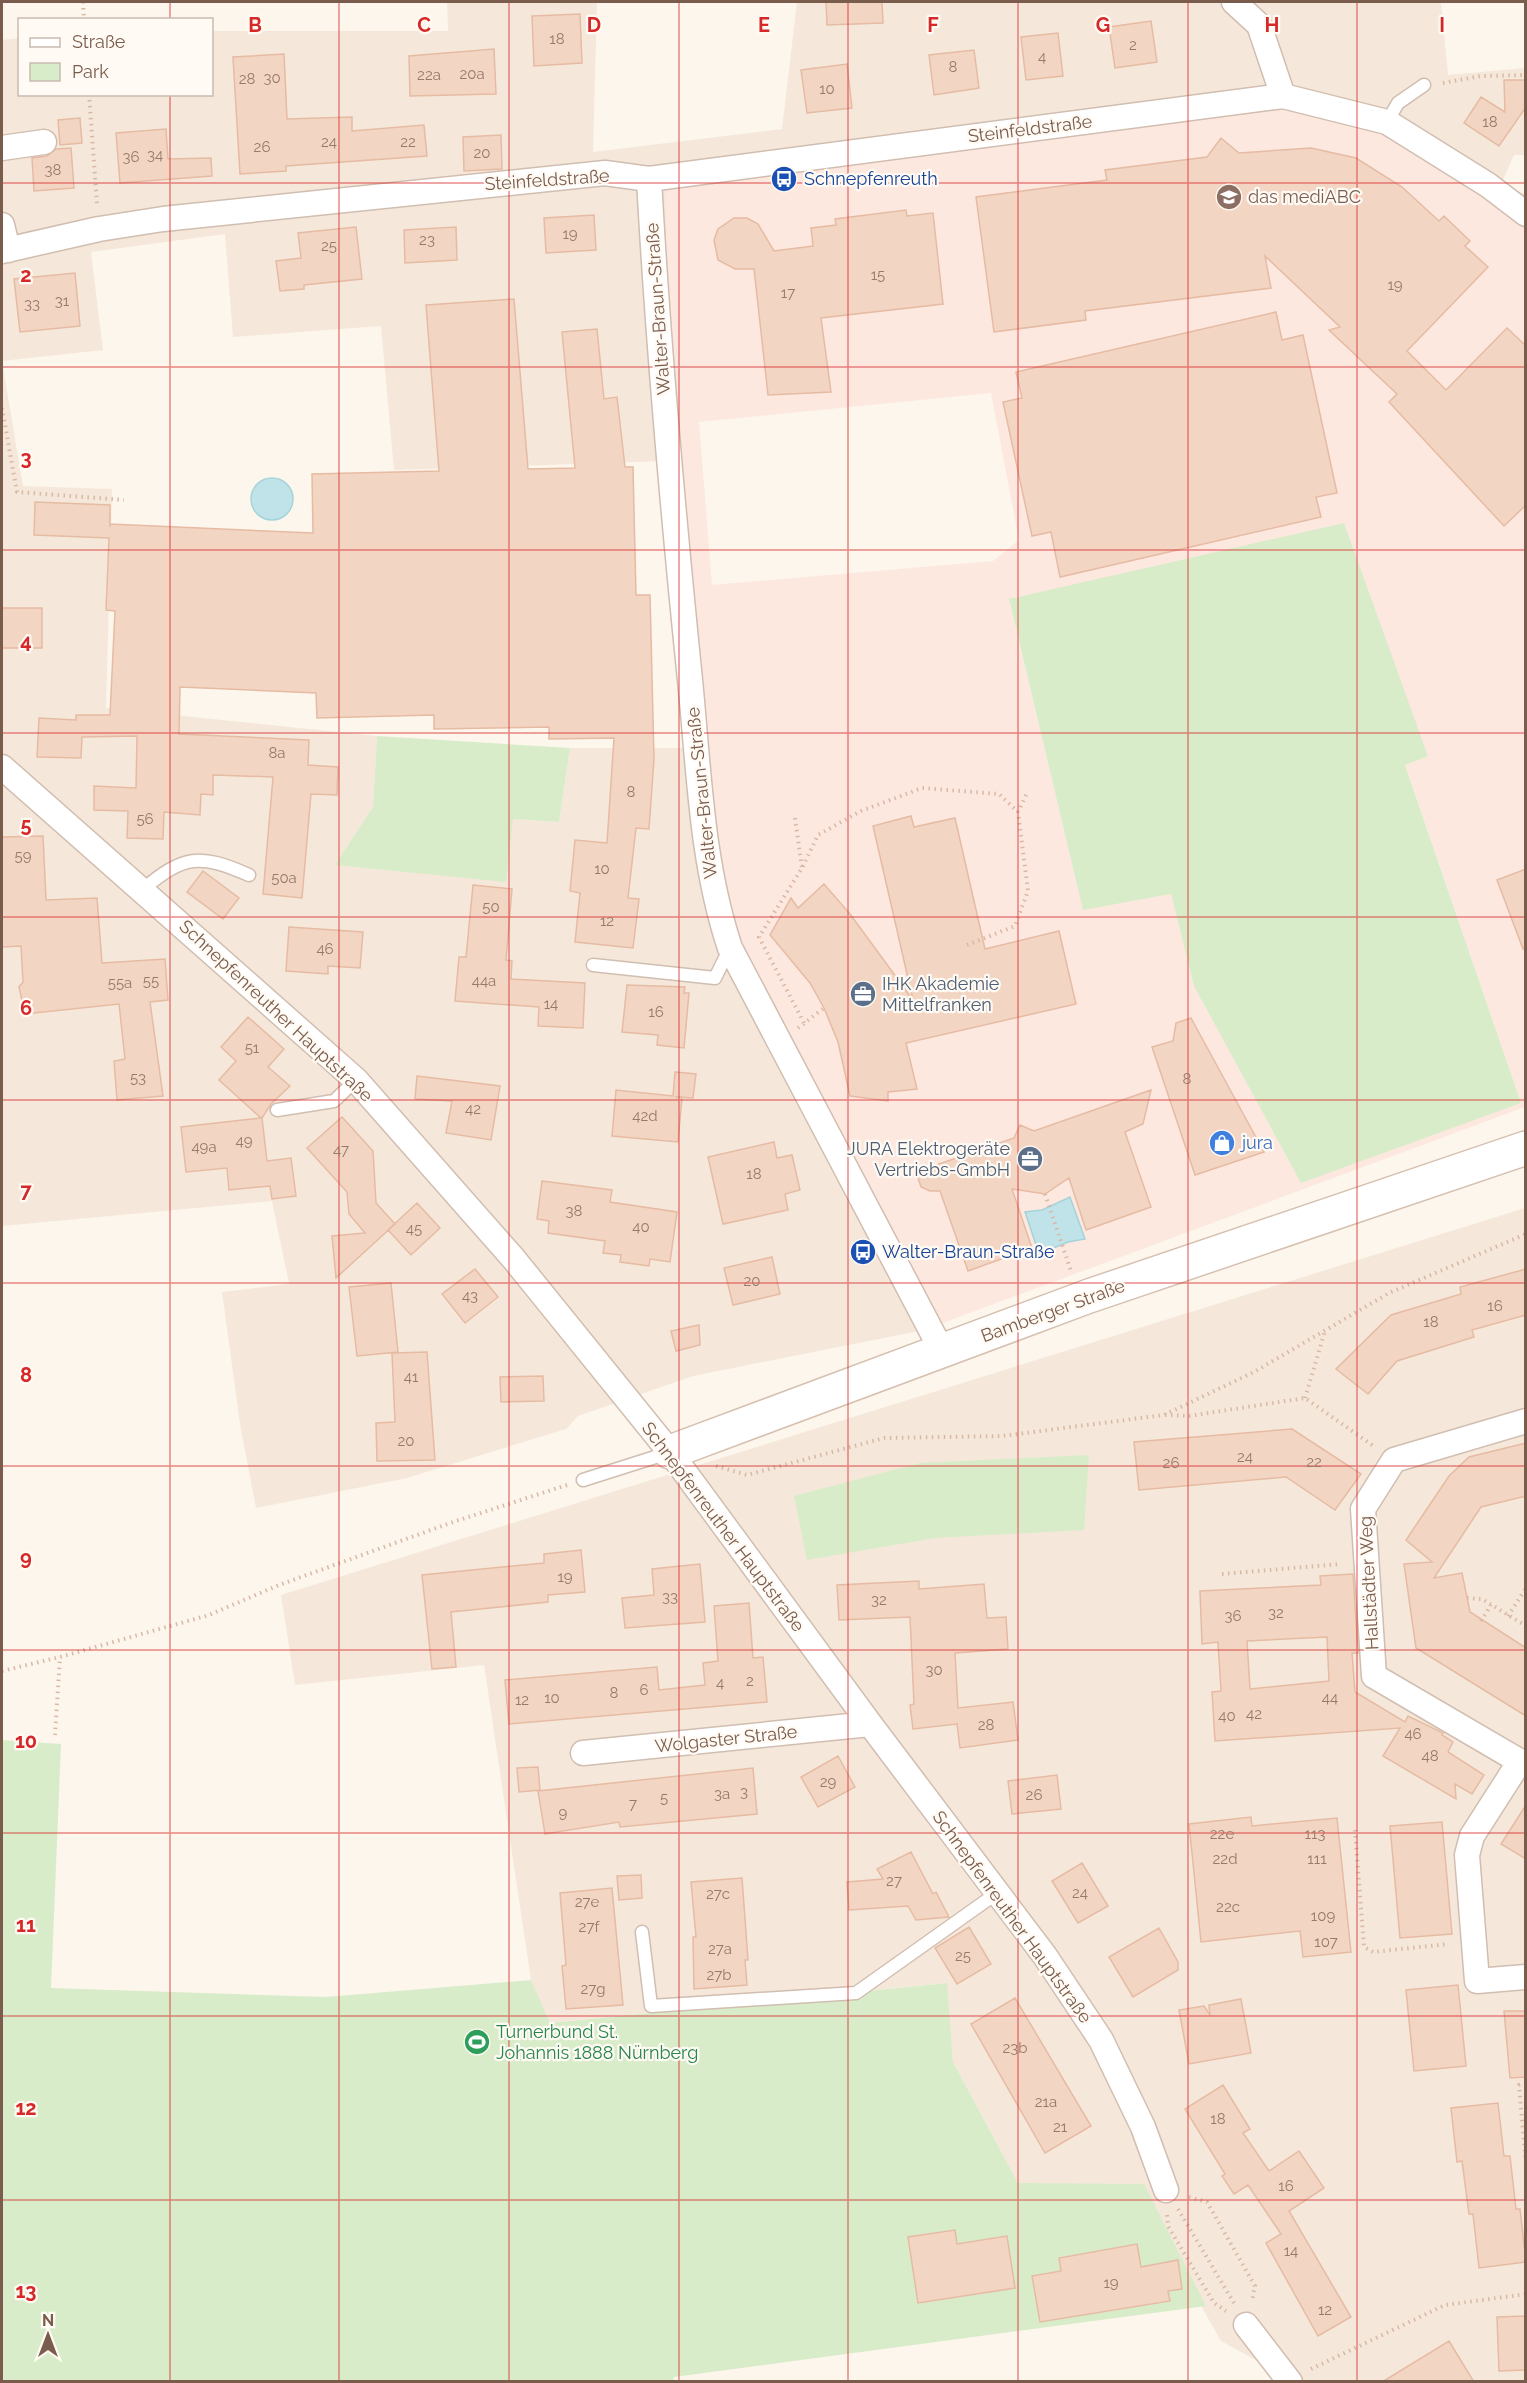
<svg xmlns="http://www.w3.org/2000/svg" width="1527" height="2383" font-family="Raleway,sans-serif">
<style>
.residential{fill:#f5e8da}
.commercial{fill:#fde8e0;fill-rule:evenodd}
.green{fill:#d8ecc9}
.water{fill:#bfe3e8;stroke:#a5d3da;stroke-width:1.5}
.building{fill:#f3d5c3;stroke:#e6bba3;stroke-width:1.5;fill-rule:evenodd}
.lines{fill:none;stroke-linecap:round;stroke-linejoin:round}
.lane-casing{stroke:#d1beb0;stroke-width:15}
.street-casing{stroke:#d1beb0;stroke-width:27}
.secondary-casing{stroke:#d6c0b0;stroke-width:36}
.path{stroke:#d9b8a5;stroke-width:4;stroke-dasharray:1.5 4.5;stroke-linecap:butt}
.lane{stroke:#fff;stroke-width:12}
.street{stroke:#fff;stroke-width:24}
.secondary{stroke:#fff;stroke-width:33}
.grid{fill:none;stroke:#d62828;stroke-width:1.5;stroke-opacity:0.55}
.labels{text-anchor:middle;stroke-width:4.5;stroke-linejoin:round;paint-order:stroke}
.number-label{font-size:15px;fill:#987a6a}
.street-label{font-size:18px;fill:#7a5c4d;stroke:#fffaf3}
.transit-label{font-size:18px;fill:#164399;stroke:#fffaf3;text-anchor:start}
.education-label{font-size:18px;fill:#785e54;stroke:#fffaf3;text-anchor:start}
.service-label{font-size:18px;fill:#4e5e75;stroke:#fffaf3;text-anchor:start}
.shop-label{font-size:18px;fill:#366cbe;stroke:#fffaf3;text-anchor:start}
.leisure-label{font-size:18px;fill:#27864d;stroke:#fffaf3;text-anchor:start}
.grid-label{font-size:20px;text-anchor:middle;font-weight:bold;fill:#d62828;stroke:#fffaf3;stroke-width:4.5;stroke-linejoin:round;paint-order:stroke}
</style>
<rect width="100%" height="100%" fill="#fdf6ec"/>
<!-- residential -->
<path class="residential" d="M447,2h150l-4,150 189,-23 15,-127h644l7,73 77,-7v87h-11l-16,36 -832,-3v273l-272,9 -13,-144 -148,11 -8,-103 -134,18 12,98 -101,11 21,125 89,3 -6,219 271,28 -4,71 -37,58 177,-46 46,3 11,-74h125l229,582 -231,46 -115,40 -12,13 -159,49 -151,30 -16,-84 -18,-132 67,-8 -17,-83 -270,25v-1186l17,-2 1,56h192v-63h236z
M1525,1208v1173h-242l-9,-11 -53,-29 -21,-37 -182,-121 -65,-121 -7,-79 -397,40 -18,-43 -47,-315 -189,20 -14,-90z"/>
<!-- commercial -->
<path class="commercial" d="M1297,105l77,15 124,71 27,2v914l-601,223 -199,-365 -59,-504v-273zM991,393l28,147 -26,21 -281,24 -13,-163zM1009,600l419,155 -23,9 116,339 -327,-117 -23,-92 -88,15z"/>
<!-- green -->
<path class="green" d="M1344,523l84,233 -23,9 116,338 -220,80 -107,-197 -23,-92 -88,16 -74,-311z
M377,736l193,12 -11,74 -46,-3 -7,63 -171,-17 38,-58z
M1089,1455l-5,75 -149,8 -128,22 -13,-64 126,-33z
M2,1740l59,4 -10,244 275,9 205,-17 19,43 397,-40 6,79 65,121 126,1 62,122 -532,71 -1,4h-671z"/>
<!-- water -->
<path class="water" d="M251 499a21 21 0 1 1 42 0a21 21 0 1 1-42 0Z
M1070,1197l15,42 -17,3 -29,12 -14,-42 17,-2z"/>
<!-- building -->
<path class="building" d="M826,2h56l1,21 -56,2z
M580,14l2,49 -48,3 -2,-50z
M1151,21l6,41 -42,6 -6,-41z
M1058,33l5,43 -37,4 -5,-43z
M494,49l2,45 -86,2 -1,-40z
M974,50l5,38 -45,7 -5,-40z
M284,54l3,65 65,-2v14l72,-6 3,31 -141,10v5l-46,3 -7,-117z
M847,64l5,44 -45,5 -6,-43z
M1504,80h22v27l-27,39 -35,-23 17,-26 24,15z
M80,118l2,25 -22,2 -2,-25z
M166,129l2,30 43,-1 1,18 -92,7 -4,-50z
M501,135l1,34 -38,2 -1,-34z
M1221,138l18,15 72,-5 45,10 46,29 37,34 5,-5 26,25 -5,5 23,21 -81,84 39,39 61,-62 19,18v159l-22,21 -115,-124 8,-8 -68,-64 11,-3 -75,-71 6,32 -186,23 1,9 -92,12 -18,-135 131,-17 -2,-10 102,-13z
M71,148l3,40 -40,3 -2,-33 15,-2 9,-7z
M906,210l1,6 26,-3 10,91 -122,14 10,74 -63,3 -14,-126h-19l-17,-9 -4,-20 4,-11 16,-11h13l11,6 16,27 39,-5 -2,-18 25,-3 -1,-6z
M594,215l2,35 -50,3 -2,-35z
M356,227l6,52 -58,6v4l-24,2 -4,-30 25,-3 -3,-25z
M456,227l1,33 -52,3 -1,-33z
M75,273l5,53 -60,6 -6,-53z
M514,299l14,170 47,-1 -13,-136 35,-3 7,70 13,-2 8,70h8l3,128h14l4,164 -5,70 -13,-1 -8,70 11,1 -6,49 -58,-6 5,-49 -10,-2 5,-51 32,3 7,-105 -65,1v-12l-115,2v-14l-117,3 -1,-25 -136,-6 -1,47 130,6 -1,25 30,2 -1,28 -26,-1 -9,104 -39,-4 10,-117 -60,-2v20l-12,-1 -1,21 -36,-3 -1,27 -36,-1 1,-27 -34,-1v-24l42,2 1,-52 -55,1 -1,21 -44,-1 2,-39 37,2v-5h34l5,-104 -9,-1 3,-72 -75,-3 1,-33 75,3v22v-3l203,9 -1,-59 127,-3 -13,-166z
M1276,312l6,28 21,-5 34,158 -21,4 5,20 -261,60 -9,-45 -19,4 -29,-134 19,-4 -6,-26z
M2,608h40v40h-40z
M911,816l3,11 41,-9 30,131 74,-18 17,73 -170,39 11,46 -29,3v9l-38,-5 -12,-54 -14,-34 -14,-25 -40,-48 21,-37 7,10 26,-24 26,30 63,86 -40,-174z
M43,836l3,64 51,-2 5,65 63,-4 3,41 -18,2 13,94 -46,4 -3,-39 11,-2 -6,-55 -94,10 -6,-27 4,-5 -2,-36 -19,1v-110z
M1526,869v79l-3,1 -26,-69z
M203,871l36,27 -16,21 -36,-27z
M473,885l39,4 -6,71 6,1 -1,18 74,4 -2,45 -45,-2 1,-19 -84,-6 4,-44h7z
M289,927l74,5 -3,36 -32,-2v8l-42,-3z
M627,985l58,2 -1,6h5l-5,55 -27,-3 1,-10 -36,-3z
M248,1017l36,32 -16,18 22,19 -19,18 -9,14 5,43 24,-3 5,38 -24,3 -2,-13 -41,4 -2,-22 -41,4 -5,-45 80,-9 -42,-38 17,-19 -15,-14z
M1191,1018l73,134 -69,23 -43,-128 21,-6 3,-18z
M675,1072l21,2 -3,24 -18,-1h7l-4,45 -66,-6 4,-46 57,6z
M417,1076l83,10 -9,54 -45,-7 6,-32 -37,-2z
M1151,1090l-8,34 -18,8 26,75 -65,23 -17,-52 -24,16 -33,-5 20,59 -64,23 -28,-80h-10l-9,-4 -5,-15 98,-34 6,-13 14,6z
M342,1117l31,34 3,52 19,21 -59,54 -4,-42 33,-3 -16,-19 -2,-22 -40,-44z
M774,1142l3,16 15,-3 8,35 -15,4 3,16 -65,14 -15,-67z
M542,1181l70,9 -2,12 67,10 -7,50 -20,-3 -1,7 -29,-4 1,-7 -18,-2 2,-12 -57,-8 1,-12 -12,-2z
M417,1203l23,25 -29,27 -23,-25z
M772,1257l8,37 -47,11 -9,-37z
M475,1269l23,28 -33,26 -23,-29z
M1526,1269v46l-54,15 2,7 -77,24 -29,33 -32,-25 55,-54 70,-21 -1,-7z
M391,1283l7,69 -41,4 -8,-69z
M699,1325l1,20 -24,6 -5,-20z
M427,1352l8,108 -58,1 -1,-38 19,-1 -3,-69z
M543,1376l1,25 -43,1 -1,-25z
M1292,1429l69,45 -26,36 -49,-33 -147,13 -5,-48z
M1526,1443v53l-45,11 -47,71 28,-5 8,39 56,36v68l-110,-68 -12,-84 28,-2 -26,-22 43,-64 20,-19z
M581,1550l4,42 -37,3v7l-97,10 5,55 -24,2 -10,-94 122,-12v-9z
M700,1564l5,58 -80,6 -3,-30 32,-3 -2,-26z
M1353,1574l5,79h-6l3,39 50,30 3,-6 35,17 -1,2 11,7 -5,10 36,23 -12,19 -17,-10 1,15 -73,-43 17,-28 -185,13 -3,-49 9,-1 -3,-49 -16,2 -2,-53 121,-6 -1,-9zM1327,1637l2,44 -79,8 -3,-48z
M919,1581v8l65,-5 3,34 19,-1 2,32 -53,4 3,55 55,-6 5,38 -58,8 -3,-24 -44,5 -3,-24 4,-1 -4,-87 -71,3 -2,-35z
M749,1603l4,55 10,-1 4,45 -258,22 -4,-44 152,-13 2,23 46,-5 -2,-22 15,-2 -4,-55z
M838,1756l17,31 -37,20 -17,-30z
M538,1767l2,23 -21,2 -2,-24z
M753,1768l4,46 -137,13 -1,-5 -74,12 -7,-43z
M1057,1775l4,34 -49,5 -4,-33z
M1526,1805v54l-25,-15z
M1251,1817l1,9 85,-8 14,134 -48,5 -3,-26 -99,11 -12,-118z
M1442,1822l10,112 -52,4 -10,-112z
M911,1852l22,42 3,-2 13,25 -33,3 -8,-14 -59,4 -2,-28 36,-3 -6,-10z
M1082,1863l26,43 -30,17 -26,-42z
M641,1875l1,23 -23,2 -2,-24z
M742,1878l6,82h-3l2,25 -53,4 -1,-52h3l-5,-55z
M612,1888l11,117 -57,4 -4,-43 4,-1 -6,-72z
M969,1927l22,37 -34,20 -22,-36z
M1159,1928l19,34v8l-45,27 -24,-40z
M1458,1985l8,81 -52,5 -8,-81z
M1015,1998l76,128 -46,27 -74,-129z
M1241,1999l10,54 -62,11 -10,-54 25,-4 6,9 -1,-10z
M1504,2011h22v66l-16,1z
M1223,2085l27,44 -7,4 26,38 30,-20 25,37 -35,23 62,106 -33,19 -52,-93 15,-9 -33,-49 -14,9 -12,-18 3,-2 -40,-65z
M1498,2103l6,53h6l6,53h4l6,53 -47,6 -6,-54h-4l-7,-53 -5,1 -6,-54z
M955,2230l2,14 50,-8 8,52 -97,15 -10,-66z
M1137,2244l4,23 37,-7 4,29 -14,2 2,10 -130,21 -8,-46 29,-5 -2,-13z
M1526,2316v54l-27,1 -2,-54z
M1449,2341l25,41h-92z"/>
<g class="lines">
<!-- lane casing -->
<g class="lane-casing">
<path id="lane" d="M1387,122l11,-19 26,-18
M142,890c42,-35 57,-37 107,-15
M593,965l122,13 15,-30
M277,1110l57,-9 22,-21
M583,1480l85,-27
M642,1932l9,74 205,-13 141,-100"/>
</g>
<!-- street casing -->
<g class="street-casing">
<path id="street" d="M1234,2l25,23 24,71
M2,148l42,-6
M649,179c9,167 24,334 41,501 9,90 11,181 40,268l213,405
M2,225l6,25
M2,251l97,-22 64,-10 442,-46 44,6 634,-83 104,26 101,63 38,29
M2,767l354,313 157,178 157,194 200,272 175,232 56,84 42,87 23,63
M1526,1421l-132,39 -31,49 11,167 152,89
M583,1753l287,-29
M1520,1761l-48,75 -5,19 10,126 49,-4
M1246,2325l44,57"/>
</g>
<!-- secondary casing -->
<g class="secondary-casing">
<path id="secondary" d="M670,1452l419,-156 437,-148"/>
</g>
<!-- path -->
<path class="path" d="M83,2l1,18
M1443,83l38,-7 45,-1
M89,94l8,110
M2,408l15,84 107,8
M795,818l7,50
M967,945l48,-19 13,-35 -10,-79 9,-19
M804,1023l-45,-86 43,-69 16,-33 43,-24 61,-23 77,6 19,18
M798,1028l26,-20
M1045,1194l26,77
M1305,1398l20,-67
M1165,1415l24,1 116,-18 70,49
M716,1466l31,9 137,-37 118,-2 162,-21 90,-43 135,-79 137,-59
M1222,1574l119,-10
M1467,1598l15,1 44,27
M1508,1616l18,-28
M1481,1621l10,-16
M2,1671l58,-14 149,-42 70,-30 174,-63 114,-37
M55,1735l5,-78
M1355,1830l9,117 9,5 75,-8
M1526,2084l-7,1 7,80
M1189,2197l18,5 48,84 -3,15
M1178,2209l56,94
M1167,2215l1,11 46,77 12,8
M1311,2369l134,-64 81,-11"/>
<!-- lane -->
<use href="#lane" class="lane"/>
<!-- street -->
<use href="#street" class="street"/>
<!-- secondary -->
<use href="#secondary" class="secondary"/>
</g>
<!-- grid -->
<path class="grid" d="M170,2v18M339,2v2380M509,2v2380M679,2v2380M848,2v2380M1018,2v2380M1188,2v2380M1357,2v2380M170,94v2288M2,183h1524M2,367h1524M2,550h1524M2,733h1524M2,917h1524M2,1100h1524M2,1283h1524M2,1466h1524M2,1650h1524M2,1833h1524M2,2016h1524M2,2200h1524"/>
<!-- icons -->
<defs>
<g id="bus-disc" transform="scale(1.35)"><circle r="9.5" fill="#1a4fb4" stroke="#fffaf3"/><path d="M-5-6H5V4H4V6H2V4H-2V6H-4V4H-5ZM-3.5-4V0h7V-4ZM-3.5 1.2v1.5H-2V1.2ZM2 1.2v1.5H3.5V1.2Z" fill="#fff"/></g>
<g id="university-disc" transform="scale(1.35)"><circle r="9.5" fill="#8d6e63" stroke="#fffaf3"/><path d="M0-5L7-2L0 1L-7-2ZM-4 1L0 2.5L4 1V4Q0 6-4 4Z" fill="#fff"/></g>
<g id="office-disc" transform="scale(1.35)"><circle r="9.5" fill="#5c6f8a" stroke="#fffaf3"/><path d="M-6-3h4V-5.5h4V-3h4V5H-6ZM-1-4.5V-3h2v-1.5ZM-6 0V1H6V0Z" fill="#fff"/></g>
<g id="shop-disc" transform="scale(1.35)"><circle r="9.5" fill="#3f7fe0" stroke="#fffaf3"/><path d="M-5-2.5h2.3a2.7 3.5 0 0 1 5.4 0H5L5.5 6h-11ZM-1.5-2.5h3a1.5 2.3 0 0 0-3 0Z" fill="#fff"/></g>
<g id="stadium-disc" transform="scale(1.35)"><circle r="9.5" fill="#2e9e5b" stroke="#fffaf3"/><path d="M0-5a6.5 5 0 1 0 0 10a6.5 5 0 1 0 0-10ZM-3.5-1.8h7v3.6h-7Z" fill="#fff"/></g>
</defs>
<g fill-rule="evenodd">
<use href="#bus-disc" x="784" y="179"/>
<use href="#university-disc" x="1229" y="197"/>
<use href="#office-disc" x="863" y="994"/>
<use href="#shop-disc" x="1222" y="1143"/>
<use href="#office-disc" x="1030" y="1159"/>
<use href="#bus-disc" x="863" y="1252"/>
<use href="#stadium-disc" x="477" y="2042"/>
</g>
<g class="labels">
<!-- number labels -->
<g class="number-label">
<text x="557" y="44">18</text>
<text x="1133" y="50">2</text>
<text x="1042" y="62">4</text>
<text x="953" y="72">8</text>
<text x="472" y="79">20a</text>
<text x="429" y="80">22a</text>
<text x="272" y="83">30</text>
<text x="247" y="84">28</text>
<text x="827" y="94">10</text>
<text x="1490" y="127">18</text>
<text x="329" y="147">24</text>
<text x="408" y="147">22</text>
<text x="262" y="152">26</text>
<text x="482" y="158">20</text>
<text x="155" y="160">34</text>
<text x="131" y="162">36</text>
<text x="53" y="175">38</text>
<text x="570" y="239">19</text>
<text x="427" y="245">23</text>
<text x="329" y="251">25</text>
<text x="878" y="280">15</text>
<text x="1395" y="290">19</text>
<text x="788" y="298">17</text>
<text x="62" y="306">31</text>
<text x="32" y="309">33</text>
<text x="277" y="758">8a</text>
<text x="631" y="797">8</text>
<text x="145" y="824">56</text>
<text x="23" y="861">59</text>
<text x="602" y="874">10</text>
<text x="284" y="883">50a</text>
<text x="491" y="912">50</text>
<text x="607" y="926">12</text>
<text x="325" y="954">46</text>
<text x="151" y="986">55</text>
<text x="484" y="986">44a</text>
<text x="120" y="988">55a</text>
<text x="551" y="1009">14</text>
<text x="656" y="1017">16</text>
<text x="252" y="1053">51</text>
<text x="138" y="1083">53</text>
<text x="1187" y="1084">8</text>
<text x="473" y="1114">42</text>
<text x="645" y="1121">42d</text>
<text x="244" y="1146">49</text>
<text x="204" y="1152">49a</text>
<text x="341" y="1155">47</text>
<text x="754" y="1179">18</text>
<text x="574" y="1216">38</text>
<text x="641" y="1232">40</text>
<text x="414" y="1234">45</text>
<text x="752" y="1286">20</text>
<text x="470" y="1301">43</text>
<text x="1495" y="1311">16</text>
<text x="1431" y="1327">18</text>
<text x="411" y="1382">41</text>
<text x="406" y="1446">20</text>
<text x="1245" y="1462">24</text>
<text x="1314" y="1467">22</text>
<text x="1171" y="1468">26</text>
<text x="565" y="1582">19</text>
<text x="670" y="1602">33</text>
<text x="879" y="1605">32</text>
<text x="1276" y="1618">32</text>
<text x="1233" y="1621">36</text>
<text x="934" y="1675">30</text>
<text x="750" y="1686">2</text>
<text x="720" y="1688">4</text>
<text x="644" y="1695">6</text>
<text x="614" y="1698">8</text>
<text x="552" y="1703">10</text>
<text x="1330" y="1703">44</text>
<text x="522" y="1705">12</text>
<text x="1254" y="1719">42</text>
<text x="1227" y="1721">40</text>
<text x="986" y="1730">28</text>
<text x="1413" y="1739">46</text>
<text x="1430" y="1761">48</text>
<text x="828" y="1787">29</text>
<text x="744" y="1797">3</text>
<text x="722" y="1799">3a</text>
<text x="1034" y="1800">26</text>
<text x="664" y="1803">5</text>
<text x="633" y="1809">7</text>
<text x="563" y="1818">9</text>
<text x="1222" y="1839">22e</text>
<text x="1315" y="1839">113</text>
<text x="1225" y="1864">22d</text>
<text x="1317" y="1864">111</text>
<text x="894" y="1886">27</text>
<text x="1080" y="1898">24</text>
<text x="718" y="1899">27c</text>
<text x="587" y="1907">27e</text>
<text x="1228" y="1912">22c</text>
<text x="1323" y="1921">109</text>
<text x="589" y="1932">27f</text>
<text x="1326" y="1947">107</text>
<text x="720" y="1954">27a</text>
<text x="963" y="1961">25</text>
<text x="719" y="1980">27b</text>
<text x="593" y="1994">27g</text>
<text x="1015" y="2053">23b</text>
<text x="1046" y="2107">21a</text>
<text x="1218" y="2124">18</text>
<text x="1060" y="2132">21</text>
<text x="1286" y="2191">16</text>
<text x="1291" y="2256">14</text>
<text x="1111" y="2288">19</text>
<text x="1325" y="2315">12</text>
</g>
<!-- street labels -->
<g class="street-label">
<text transform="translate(1030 129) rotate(-7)" y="6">Steinfeldstraße</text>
<text transform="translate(547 180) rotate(-4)" y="6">Steinfeldstraße</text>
<text transform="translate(658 309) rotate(-94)" y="6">Walter-Braun-Straße</text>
<text transform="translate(702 793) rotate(-96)" y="6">Walter-Braun-Straße</text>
<text transform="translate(276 1011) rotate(43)" y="6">Schnepfenreuther Hauptstraße</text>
<text transform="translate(1053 1311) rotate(-20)" y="6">Bamberger Straße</text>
<text transform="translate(723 1527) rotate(53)" y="6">Schnepfenreuther Hauptstraße</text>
<text transform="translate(1369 1583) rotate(-93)" y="6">Hallstädter Weg</text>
<text transform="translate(726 1739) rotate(-6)" y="6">Wolgaster Straße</text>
<text transform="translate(1012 1917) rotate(54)" y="6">Schnepfenreuther Hauptstraße</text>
</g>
<!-- transit labels -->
<g class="transit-label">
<text x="804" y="185">Schnepfenreuth</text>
<text x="882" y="1258">Walter-Braun-Straße</text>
</g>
<!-- education labels -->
<g class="education-label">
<text x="1248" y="203">das mediABC</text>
</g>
<!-- service labels -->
<g class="service-label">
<text x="882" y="990">IHK Akademie<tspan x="882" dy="21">Mittelfranken</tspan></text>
<text x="1010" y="1155" text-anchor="end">JURA Elektrogeräte<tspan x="1010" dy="21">Vertriebs-GmbH</tspan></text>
</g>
<!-- shop labels -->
<g class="shop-label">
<text x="1242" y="1149">jura</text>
</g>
<!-- leisure labels -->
<g class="leisure-label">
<text x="496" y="2038">Turnerbund St.<tspan x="496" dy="21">Johannis 1888 Nürnberg</tspan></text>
</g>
</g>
<g class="grid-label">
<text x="255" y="32">B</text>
<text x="424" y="32">C</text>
<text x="594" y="32">D</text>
<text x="764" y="32">E</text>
<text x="933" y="32">F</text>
<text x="1103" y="32">G</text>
<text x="1272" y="32">H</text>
<text x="1442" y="32">I</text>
<text x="26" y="282">2</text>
<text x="26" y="465">3</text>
<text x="26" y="648">4</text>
<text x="26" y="832">5</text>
<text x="26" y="1015">6</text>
<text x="26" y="1198">7</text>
<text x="26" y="1382">8</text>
<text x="26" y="1565">9</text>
<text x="26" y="1748">10</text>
<text x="26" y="1932">11</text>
<text x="26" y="2115">12</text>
<text x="26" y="2298">13</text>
</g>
<!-- border -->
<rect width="1527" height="2383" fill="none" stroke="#7a5c4d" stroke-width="6"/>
<!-- legend -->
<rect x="18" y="18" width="195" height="78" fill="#fffaf3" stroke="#cabbb1" stroke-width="1.5"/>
<rect x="30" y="38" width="30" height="9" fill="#ffffff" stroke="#cabbb1" stroke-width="1.5"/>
<text x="72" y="48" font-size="18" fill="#7a5c4d">Straße</text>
<rect x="30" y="63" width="30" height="18" fill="#d8ecc9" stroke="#cabbb1" stroke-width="1.5"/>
<text x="72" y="78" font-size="18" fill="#7a5c4d">Park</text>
<!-- north arrow -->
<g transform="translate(48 2335)" stroke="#fffaf3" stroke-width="4.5" paint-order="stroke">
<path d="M0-4.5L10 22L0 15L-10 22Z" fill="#7a5c4d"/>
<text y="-9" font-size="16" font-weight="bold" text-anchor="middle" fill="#7a5c4d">N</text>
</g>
</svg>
